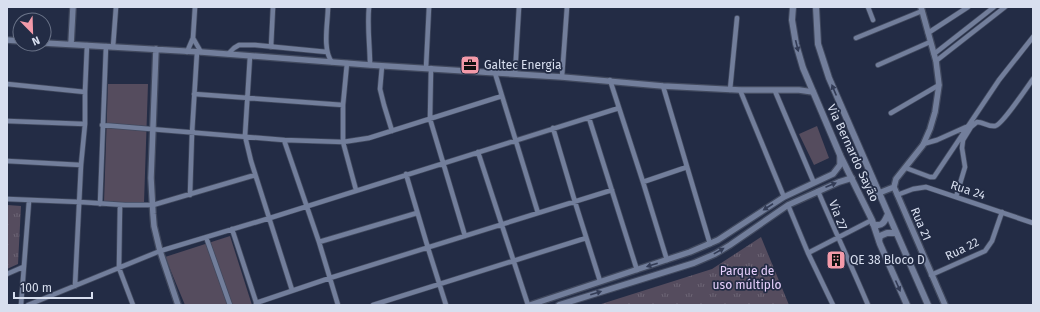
<svg xmlns="http://www.w3.org/2000/svg" width="1040" height="312" font-family="'Fira Sans',sans-serif">
<style>
.green{fill:#554c5e}
.park{fill:url(#park-tufts)}
.lines{fill:none;stroke-linecap:round;stroke-linejoin:round}
.minor-casing{stroke:#41495e;stroke-width:6}
.tertiary-casing{stroke:#41495e;stroke-width:8}
.secondary-casing{stroke:#41495e;stroke-width:8}
.minor{stroke:#727e9b;stroke-width:4.5}
.tertiary{stroke:#727e9b;stroke-width:5.5}
.secondary{stroke:#727e9b;stroke-width:6}
.oneway{fill:#333c56}
.labels{text-anchor:middle;stroke-width:3.5;stroke-linejoin:round;paint-order:stroke}
.poi-label{font-size:12px;fill:#d8dfef;stroke:#232c45;text-anchor:start}
.street-label{font-size:12px;fill:#d8dfef;stroke:#232c45}
.park-label{font-size:12px;fill:#e7d0fd;stroke:#232c45}
</style>
<defs>
<pattern id="park-tufts" width="24" height="20" patternUnits="userSpaceOnUse"><rect width="24" height="20" fill="#554c5e"/><path d="M3 7l-1-3M5 7V3M7 7l1-3M15 17l-1-3M17 17v-4M19 17l1-3" fill="none" stroke="#6d6575"/></pattern>
</defs>
<rect width="100%" height="100%" fill="#232c45"/>
<!-- green -->
<path class="green" d="M108,84h40l-4,119 -40,-1z
M817,126l12,32 -15,7 -15,-31z
M230,236l22,69h-67l-20,-48z"/>
<!-- park -->
<path class="park" d="M7,205l14,1 -3,58 -11,5z
M761,237l28,68h-191l114,-36z"/>
<g class="lines">
<!-- minor casing -->
<g class="minor-casing">
<path id="minor" d="M328,7c0,15 -6,43 4,55
M369,7c-2,20 1,39 1,58
M868,7l5,13
M928,33l40,-26
M193,38l8,14
M856,38l66,-27
M113,47l3,-40
M271,47l2,-40
M187,52l6,-14 2,-31
M228,54l6,-6 5,-3h16l72,7
M934,54l60,-47
M250,56l-5,80 6,25 41,129
M936,61l69,-54
M347,63l-4,42v37l13,48
M878,65l52,-23
M382,66l-2,23 4,16 8,26
M426,68l3,-61
M431,68l-1,51 35,117
M495,73l43,140
M515,74l4,-67
M562,77l5,-70
M610,80l33,102 24,78
M7,84l78,8
M663,86l47,158
M730,90l7,-72
M740,90l44,107
M775,91l39,92
M194,94l149,11
M891,113l48,-28
M589,118l48,152
M7,121l78,3
M102,125l182,15 59,2 26,-4 133,-42
M553,128l22,74 25,79
M284,140l35,102 19,63
M923,144l14,-4 29,-13
M478,152l50,153
M7,161l74,4
M906,168l24,9h4l65,-97 34,-43
M406,174l22,74 18,57
M643,182l44,-15
M818,191c16,38 34,76 50,114
M190,195l2,-62 5,-81
M897,195l16,-6 13,-2 107,36
M956,197l9,-30 -3,-19 1,-8 8,-13 6,-5c6,0 12,5 18,4 7,-1 32,-39 38,-47
M7,199l73,3 45,3h28l102,-30
M100,204l6,-158
M120,205l-1,63 14,37
M788,205l20,48 25,52
M232,229l25,76
M206,237l24,68
M319,242l98,-29
M808,253l64,-33
M7,274l16,-7
M931,275l54,-24 7,-10 10,-29
M75,286l6,-121 4,-41v-32l2,-47
M256,303l74,-25 282,-88
M21,305l8,-104
M28,305l132,-54 110,-33 349,-110
M373,305l213,-67"/>
</g>
<!-- tertiary casing -->
<g class="tertiary-casing">
<path id="tertiary" d="M921,7l15,54 3,24 -4,27 -5,17 -7,16 -27,34 -2,8 51,118
M7,40l13,1
M44,43l157,9 169,13 192,12 101,9 77,4h59l14,2
M71,44l2,-37
M156,49l-5,129 2,36 1,12 6,25 18,54
M879,193l15,-6
M530,305l160,-53 28,-12 66,-43 49,-23 7,-9v-10
M559,305l135,-42 21,-9 15,-9 58,-40 51,-23 13,-4"/>
</g>
<!-- secondary casing -->
<g class="secondary-casing">
<path id="secondary" d="M793,7l-1,13 4,24 7,24 37,87 32,65 8,24 27,61
M816,7l2,37 11,34 99,227
M873,224c9,4 12,-3 15,-10
M879,241l1,-5 7,-3h9"/>
</g>
<!-- minor -->
<use href="#minor" class="minor"/>
<!-- tertiary -->
<use href="#tertiary" class="tertiary"/>
<!-- secondary -->
<use href="#secondary" class="secondary"/>
</g>
<!-- one-way arrows -->
<defs><path id="oneway-solid" d="M-6-.8H1V-3.2L6.5 0L1 3.2V.8H-6Z"/></defs>
<g class="oneway">
<use href="#oneway-solid" transform="translate(797 46) rotate(76)"/>
<use href="#oneway-solid" transform="translate(834 90) rotate(-113)"/>
<use href="#oneway-solid" transform="translate(831 185) rotate(-23)"/>
<use href="#oneway-solid" transform="translate(768 207) rotate(147)"/>
<use href="#oneway-solid" transform="translate(719 251) rotate(-29)"/>
<use href="#oneway-solid" transform="translate(652 265) rotate(162)"/>
<use href="#oneway-solid" transform="translate(898 286) rotate(66)"/>
<use href="#oneway-solid" transform="translate(596 293) rotate(-17)"/>
</g>
<!-- icons -->
<defs>
<g id="office-square" transform="scale(1)"><rect x="-9" y="-9" width="18" height="18" rx="4" fill="#f39aa9" stroke="#232c45"/><path d="M-6-3h4V-5.5h4V-3h4V5H-6ZM-1-4.5V-3h2v-1.5ZM-6 0V1H6V0Z" fill="#111"/></g>
<g id="building-square" transform="scale(1)"><rect x="-9" y="-9" width="18" height="18" rx="4" fill="#f39aa9" stroke="#232c45"/><path d="M-4-6H4V6H1V3H-1V6H-4ZM-2.5-4.3h1.7v1.8h-1.7ZM.8-4.3h1.7v1.8H.8ZM-2.5-1h1.7V.8h-1.7ZM.8-1h1.7V.8H.8Z" fill="#111"/></g>
</defs>
<g fill-rule="evenodd">
<use href="#office-square" x="470" y="65"/>
<use href="#building-square" x="836" y="260"/>
</g>
<g class="labels">
<!-- poi labels -->
<g class="poi-label">
<text x="484" y="69">Galtec Energia</text>
<text x="850" y="264">QE 38 Bloco D</text>
</g>
<!-- street labels -->
<g class="street-label">
<text transform="translate(853 153) rotate(65)" y="4">Via Bernardo Sayão</text>
<text transform="translate(968 190) rotate(18)" y="4">Rua 24</text>
<text transform="translate(838 215) rotate(69)" y="4">Via 27</text>
<text transform="translate(921 224) rotate(67)" y="4">Rua 21</text>
<text transform="translate(962 249) rotate(-26)" y="4">Rua 22</text>
</g>
<!-- park labels -->
<g class="park-label">
<text x="747" y="275">Parque de<tspan x="747" dy="14">uso múltiplo</tspan></text>
</g>
</g>
<!-- border -->
<rect width="1040" height="312" fill="none" stroke="#d8dfef" stroke-width="16"/>
<!-- north arrow -->
<g transform="translate(32 32) rotate(157)"><circle r="19" fill="#232c45" stroke="#6b7489"/>
<path d="M0-3L7 15L0 10L-7 15Z" fill="#f39aa9"/>
<text y="-6" font-size="11" font-weight="bold" text-anchor="middle" fill="#d8dfef">N</text>
</g>
<!-- scale -->
<path d="M14 292v6h78v-6" fill="none" stroke="#d8dfef" stroke-width="2"/>
<text x="20" y="292" font-size="12" fill="#d8dfef" stroke="#232c45" stroke-width="3" paint-order="stroke">100 m</text>
</svg>
